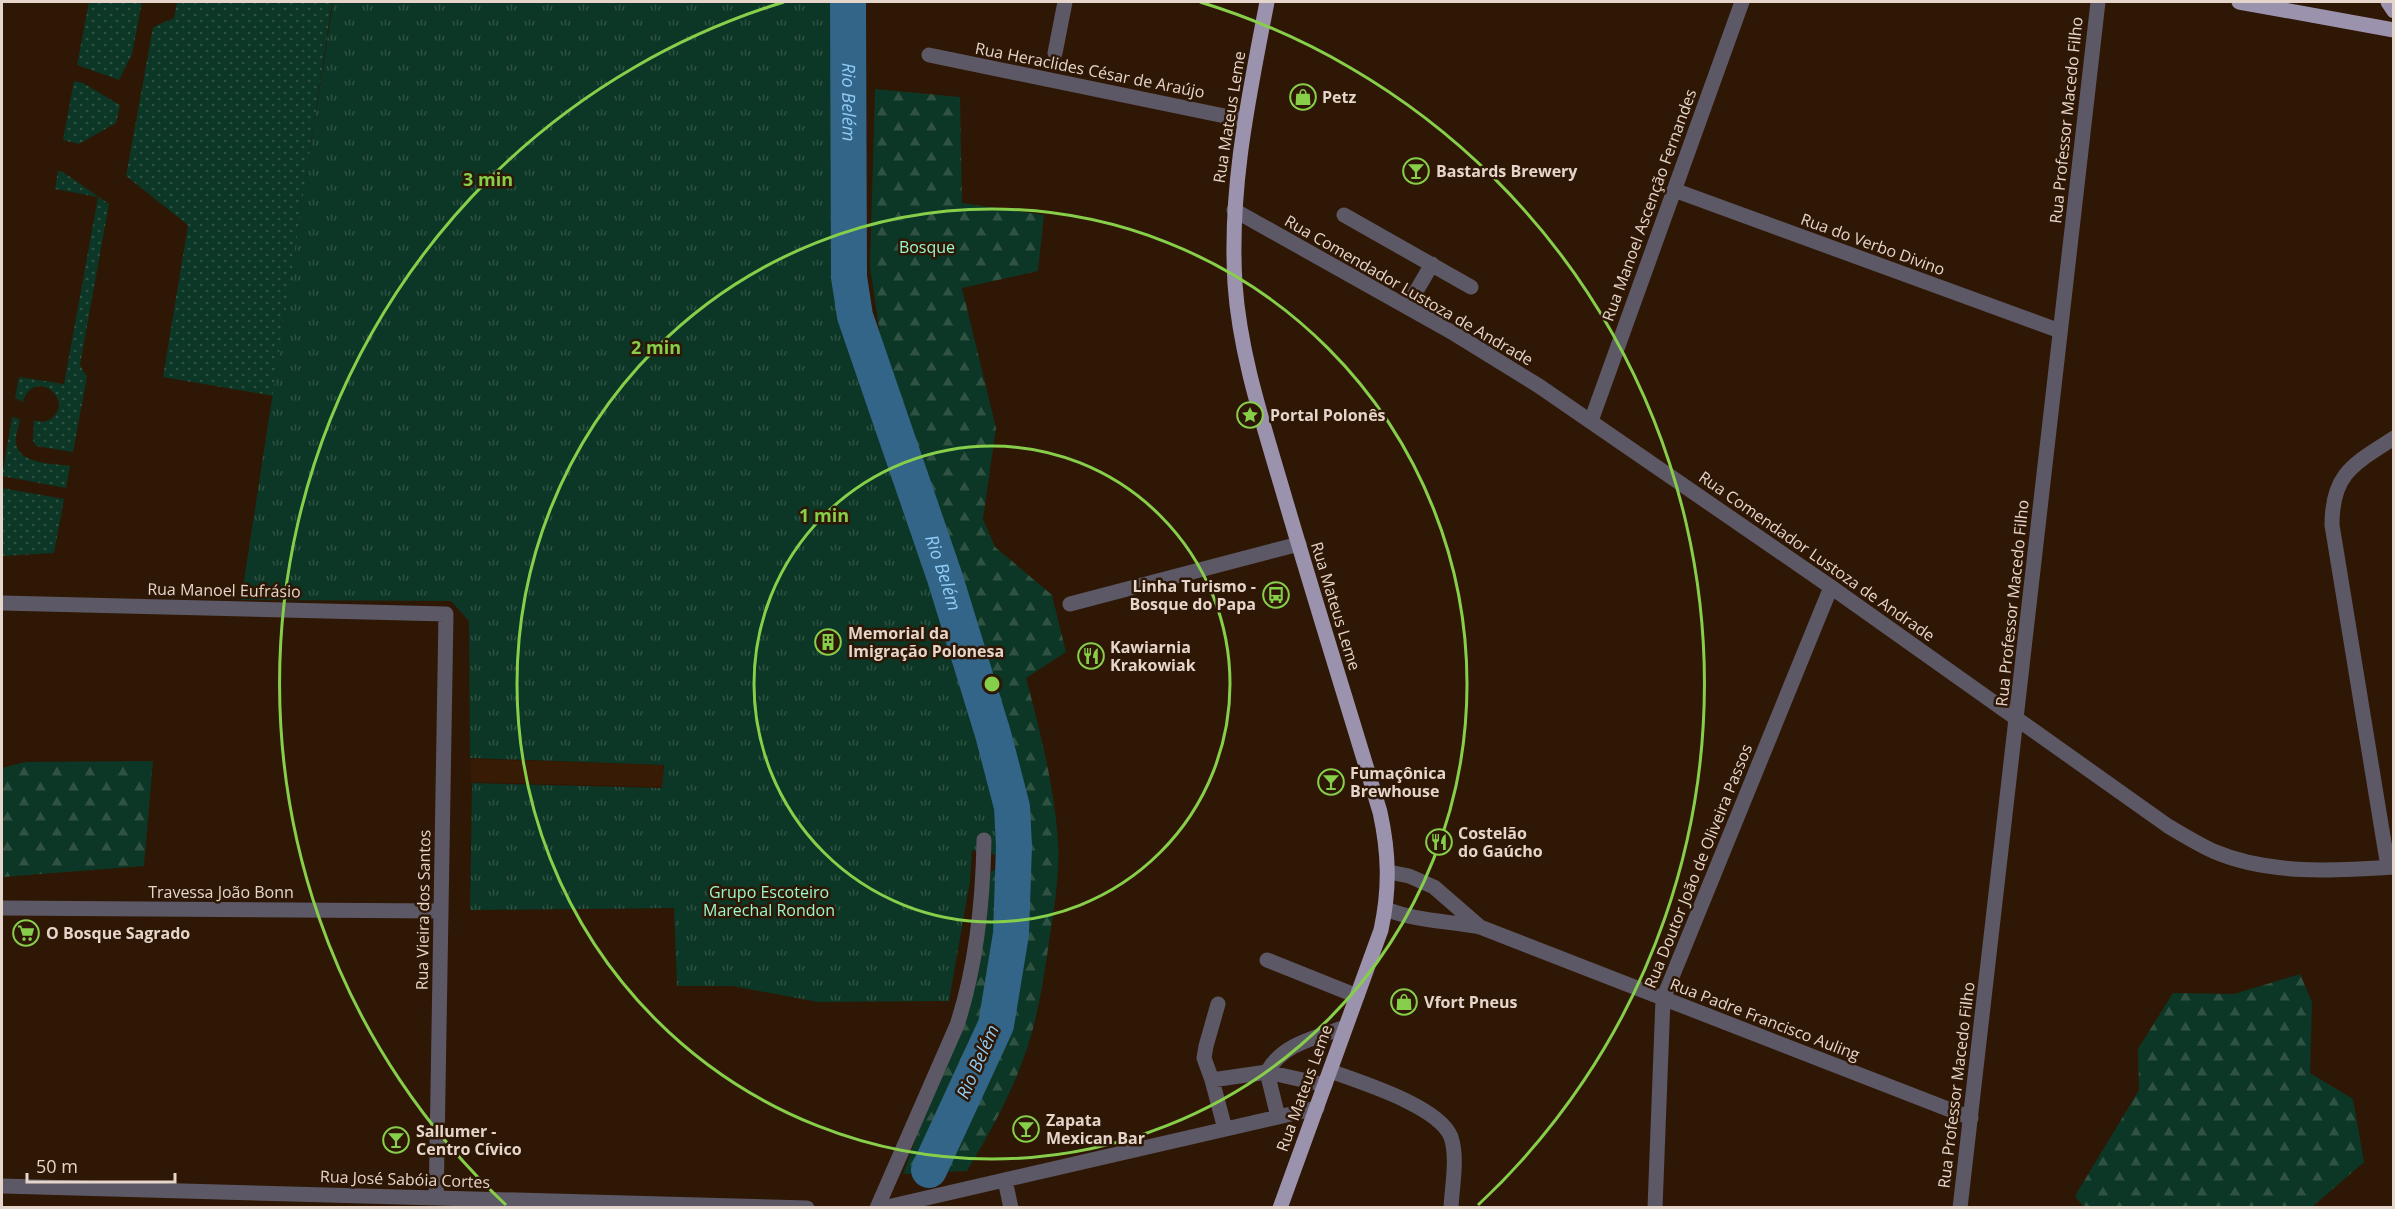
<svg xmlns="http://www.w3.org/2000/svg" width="2395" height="1209" font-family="'Open Sans',sans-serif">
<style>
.built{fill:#381b04}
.grass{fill:url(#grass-dots)}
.forest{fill:url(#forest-firs)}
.park{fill:url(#park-tufts)}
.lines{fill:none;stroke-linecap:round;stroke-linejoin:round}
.river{stroke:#326587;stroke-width:36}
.minor{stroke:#5c5865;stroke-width:15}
.major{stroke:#9b92ad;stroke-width:15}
.ring{fill:none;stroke:#87cf4a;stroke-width:3}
.labels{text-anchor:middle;stroke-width:5;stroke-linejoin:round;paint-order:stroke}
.street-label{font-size:16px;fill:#e5d5ca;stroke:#2e1705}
.poi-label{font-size:16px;font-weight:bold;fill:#e5d5ca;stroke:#2e1705;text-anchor:start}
.park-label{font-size:16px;fill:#9bf7cc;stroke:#2e1705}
.water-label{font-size:18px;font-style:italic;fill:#91ccf7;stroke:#2e1705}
.centre{fill:#87cf4a;stroke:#2e1705;stroke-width:3}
.ring-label{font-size:18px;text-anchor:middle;font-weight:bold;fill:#87cf4a;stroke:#2e1705;stroke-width:5;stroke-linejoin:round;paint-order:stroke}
</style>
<defs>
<pattern id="grass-dots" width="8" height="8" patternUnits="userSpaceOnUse" patternTransform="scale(1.5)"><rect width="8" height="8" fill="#0c3625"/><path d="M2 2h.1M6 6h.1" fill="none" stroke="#2f5243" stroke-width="1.8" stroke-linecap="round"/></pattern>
<pattern id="forest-firs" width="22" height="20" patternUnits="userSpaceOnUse" patternTransform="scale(1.5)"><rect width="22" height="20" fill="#0c3625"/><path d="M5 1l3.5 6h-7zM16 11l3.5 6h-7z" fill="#2f5243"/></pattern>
<pattern id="park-tufts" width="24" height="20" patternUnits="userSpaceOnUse" patternTransform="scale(1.5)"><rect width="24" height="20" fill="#0c3625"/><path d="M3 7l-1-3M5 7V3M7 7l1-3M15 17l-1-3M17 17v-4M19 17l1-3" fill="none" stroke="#2f5243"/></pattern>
</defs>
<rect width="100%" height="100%" fill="#2e1705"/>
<!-- built -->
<path class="built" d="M471,759l192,6v22l-192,-5z"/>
<!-- grass -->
<path class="grass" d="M89,2h53l-10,52 -13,26 -42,-15z
M177,2h155l-58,394 -111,-19 25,-152 -62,-49 27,-149 21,-9z
M74,81l9,2 37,22 -4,18 -37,21 -16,-4z
M58,171l5,1 46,32 -29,161 7,12 -14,75 -37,-6 -3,-5 1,-21c6,2 12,3 18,-2 23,-19 -19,-51 -29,-16l-8,-4 4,-21 45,7 34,-187 -43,-8z
M12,417l8,2c-1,7 -5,16 -4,24 3,22 38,20 54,23l-4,22 -64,-12z
M2,488l62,11 -10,54 -52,3z"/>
<!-- forest -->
<path class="forest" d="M875,89l85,8 2,106 82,12 -6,56 -76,17 34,140 -13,91 12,28 57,48 14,57 -40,26c14,53 28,107 32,162 2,31 -3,64 -8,95 -5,34 -10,71 -20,104 -14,47 -38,90 -63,132l-64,3 26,-72 55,-188 7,-43 32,-7 -4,-53 -22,-98 -47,-158 -66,-194 -14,-94z
M153,761l-9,105 -142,11v-109l23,-6z
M2300,974l12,28 -2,71 43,26 11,63 -52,45h-228l-9,-11 64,-106 -1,-41 35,-56 61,1z"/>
<!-- park -->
<path class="park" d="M333,2h508l-3,266 9,51 65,190 75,238 14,68 1,41 -30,-6 -2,31 -21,120 -131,1 -86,-16h-55l-3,-78 -204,2 2,-127 190,5 2,-23 -194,-7 -1,-137 -18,-20 -210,-1z"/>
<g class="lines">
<!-- river -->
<path class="river" id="s1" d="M848,2l1,275 6,39 90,262 48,156 19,73 2,39 -3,88 -15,91 -67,145"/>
<!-- minor -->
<path class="minor" d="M1055,53l10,-51
M929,55l315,65
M1674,190l386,141
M1234,210l221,124 84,52 292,201 337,239c15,9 30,18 45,25 56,24 121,20 181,16
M1344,215l127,72
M1407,307l25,-43
M1591,421l151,-419
M2,603l444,11 -10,594
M1070,604l229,-60
M2388,867l-56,-342c0,-52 22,-61 62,-87
M1389,872l20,4 25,11 46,40
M2,908l439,3
M1386,909c29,12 62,12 94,18l491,191
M1267,960l90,36
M1218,1004l-12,42 -2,12 8,22 13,49
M1330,1071c30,11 109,35 121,66 7,21 1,49 0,71
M1212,1080l55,-8 58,13
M1278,1117l-11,-45c16,-29 49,-34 78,-45
M1005,1180l6,28
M2,1186l805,22
M877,1208l80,-183c19,-58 26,-124 27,-185
M883,1208l434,-100
M1655,1208l8,-209 168,-412
M1960,1208l138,-1206"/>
<!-- major -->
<path class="major" d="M1267,2c-18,94 -38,185 -32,282 5,72 29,142 49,211 31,106 64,211 96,317 9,41 10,77 1,118l-101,278
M2239,2l155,28
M2388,2l6,9"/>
</g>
<!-- distance rings -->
<g class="ring">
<circle cx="992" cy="684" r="238"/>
<circle cx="992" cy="684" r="475"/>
<path d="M506 1205A713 713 0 0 1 784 2M1200 2A713 713 0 0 1 1478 1205"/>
</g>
<!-- icons -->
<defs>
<g id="shop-ring" transform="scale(1.35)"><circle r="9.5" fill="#2e1705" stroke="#87cf4a" stroke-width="1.5"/><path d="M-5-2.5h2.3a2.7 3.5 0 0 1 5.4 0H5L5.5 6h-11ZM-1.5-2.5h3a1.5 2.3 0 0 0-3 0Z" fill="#87cf4a"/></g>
<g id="bar-ring" transform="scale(1.35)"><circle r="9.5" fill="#2e1705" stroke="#87cf4a" stroke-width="1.5"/><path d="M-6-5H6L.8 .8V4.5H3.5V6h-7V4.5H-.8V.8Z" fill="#87cf4a"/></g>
<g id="sight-ring" transform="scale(1.35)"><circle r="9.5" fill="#2e1705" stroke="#87cf4a" stroke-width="1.5"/><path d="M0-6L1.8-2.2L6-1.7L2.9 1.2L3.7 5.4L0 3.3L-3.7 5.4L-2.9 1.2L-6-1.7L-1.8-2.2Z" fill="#87cf4a"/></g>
<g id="bus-ring" transform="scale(1.35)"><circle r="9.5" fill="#2e1705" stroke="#87cf4a" stroke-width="1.5"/><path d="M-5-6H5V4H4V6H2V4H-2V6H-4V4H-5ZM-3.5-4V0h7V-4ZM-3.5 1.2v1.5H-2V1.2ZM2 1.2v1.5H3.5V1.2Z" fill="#87cf4a"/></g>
<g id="building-ring" transform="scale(1.35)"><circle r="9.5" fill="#2e1705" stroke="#87cf4a" stroke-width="1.5"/><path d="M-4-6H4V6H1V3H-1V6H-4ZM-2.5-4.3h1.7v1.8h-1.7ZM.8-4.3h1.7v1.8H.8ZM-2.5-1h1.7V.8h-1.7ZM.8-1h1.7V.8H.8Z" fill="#87cf4a"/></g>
<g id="restaurant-ring" transform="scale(1.35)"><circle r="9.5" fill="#2e1705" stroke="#87cf4a" stroke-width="1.5"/><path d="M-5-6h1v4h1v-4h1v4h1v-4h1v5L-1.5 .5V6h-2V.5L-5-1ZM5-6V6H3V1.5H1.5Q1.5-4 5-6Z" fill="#87cf4a"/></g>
<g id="supermarket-ring" transform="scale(1.35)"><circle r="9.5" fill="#2e1705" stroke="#87cf4a" stroke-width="1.5"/><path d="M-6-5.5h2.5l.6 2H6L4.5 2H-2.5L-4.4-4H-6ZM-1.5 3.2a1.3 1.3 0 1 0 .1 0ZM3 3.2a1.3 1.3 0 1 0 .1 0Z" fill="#87cf4a"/></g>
</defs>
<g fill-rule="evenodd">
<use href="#shop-ring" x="1303" y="97"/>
<use href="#bar-ring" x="1416" y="171"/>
<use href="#sight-ring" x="1250" y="415"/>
<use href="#bus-ring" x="1276" y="595"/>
<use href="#building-ring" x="828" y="642"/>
<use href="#restaurant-ring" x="1091" y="656"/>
<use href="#bar-ring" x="1331" y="782"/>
<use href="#restaurant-ring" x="1439" y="842"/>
<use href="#supermarket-ring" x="26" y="933"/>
<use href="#shop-ring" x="1404" y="1002"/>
<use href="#bar-ring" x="1026" y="1129"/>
<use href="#bar-ring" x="396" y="1140"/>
</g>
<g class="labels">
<!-- street labels -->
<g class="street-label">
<text transform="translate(1090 70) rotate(11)" y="6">Rua Heraclides César de Araújo</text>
<text transform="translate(1229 117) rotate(-81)" y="6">Rua Mateus Leme</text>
<text transform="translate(2066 120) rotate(-84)" y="6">Rua Professor Macedo Filho</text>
<text transform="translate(1649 205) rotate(-70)" y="6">Rua Manoel Ascenção Fernandes</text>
<text transform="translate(1873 244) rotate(20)" y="6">Rua do Verbo Divino</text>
<text transform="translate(1409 290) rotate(30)" y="6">Rua Comendador Lustoza de Andrade</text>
<text transform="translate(1817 556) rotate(35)" y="6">Rua Comendador Lustoza de Andrade</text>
<text transform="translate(224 590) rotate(1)" y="6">Rua Manoel Eufrásio</text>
<text transform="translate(2012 603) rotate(-84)" y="6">Rua Professor Macedo Filho</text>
<text transform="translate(1336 606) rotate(73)" y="6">Rua Mateus Leme</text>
<text transform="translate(1698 866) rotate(-68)" y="6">Rua Doutor João de Oliveira Passos</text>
<text x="221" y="898">Travessa João Bonn</text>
<text transform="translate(423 910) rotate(-89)" y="6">Rua Vieira dos Santos</text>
<text transform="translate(1765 1019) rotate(21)" y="6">Rua Padre Francisco Auling</text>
<text transform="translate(1956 1085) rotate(-83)" y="6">Rua Professor Macedo Filho</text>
<text transform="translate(1304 1088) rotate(-70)" y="6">Rua Mateus Leme</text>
<text transform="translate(405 1179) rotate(2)" y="6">Rua José Sabóia Cortes</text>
</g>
<!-- poi labels -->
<g class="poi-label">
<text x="1322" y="103">Petz</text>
<text x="1436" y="177">Bastards Brewery</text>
<text x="1270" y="421">Portal Polonês</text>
<text x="1256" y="592" text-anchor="end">Linha Turismo -<tspan x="1256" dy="18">Bosque do Papa</tspan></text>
<text x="848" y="639">Memorial da<tspan x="848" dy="18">Imigração Polonesa</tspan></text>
<text x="1110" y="653">Kawiarnia<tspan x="1110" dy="18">Krakowiak</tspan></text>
<text x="1350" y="779">Fumaçônica<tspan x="1350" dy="18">Brewhouse</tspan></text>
<text x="1458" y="839">Costelão<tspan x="1458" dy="18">do Gaúcho</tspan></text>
<text x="46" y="939">O Bosque Sagrado</text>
<text x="1424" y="1008">Vfort Pneus</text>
<text x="1046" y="1126">Zapata<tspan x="1046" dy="18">Mexican Bar</tspan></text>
<text x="416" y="1137">Sallumer -<tspan x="416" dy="18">Centro Cívico</tspan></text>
</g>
<!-- park labels -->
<g class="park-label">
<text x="927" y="253">Bosque</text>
<text x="769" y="898">Grupo Escoteiro<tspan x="769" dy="18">Marechal Rondon</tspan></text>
</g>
<!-- water labels -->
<g class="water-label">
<text dy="6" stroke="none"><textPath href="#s1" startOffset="100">Rio Belém</textPath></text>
<text dy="6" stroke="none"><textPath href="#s1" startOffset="586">Rio Belém</textPath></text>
<text transform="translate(978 1062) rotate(-66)" y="6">Rio Belém</text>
</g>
</g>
<circle cx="992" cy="684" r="9" class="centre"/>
<g class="ring-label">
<text x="488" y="186">3 min</text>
<text x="656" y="354">2 min</text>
<text x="824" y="522">1 min</text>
</g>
<!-- border -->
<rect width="2395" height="1209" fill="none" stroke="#e5d5ca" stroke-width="6"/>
<!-- scale -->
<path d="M27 1173v9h148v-9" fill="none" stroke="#e5d5ca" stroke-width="3"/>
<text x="36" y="1173" font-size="18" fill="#e5d5ca" stroke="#2e1705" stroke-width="4.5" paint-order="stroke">50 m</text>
</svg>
